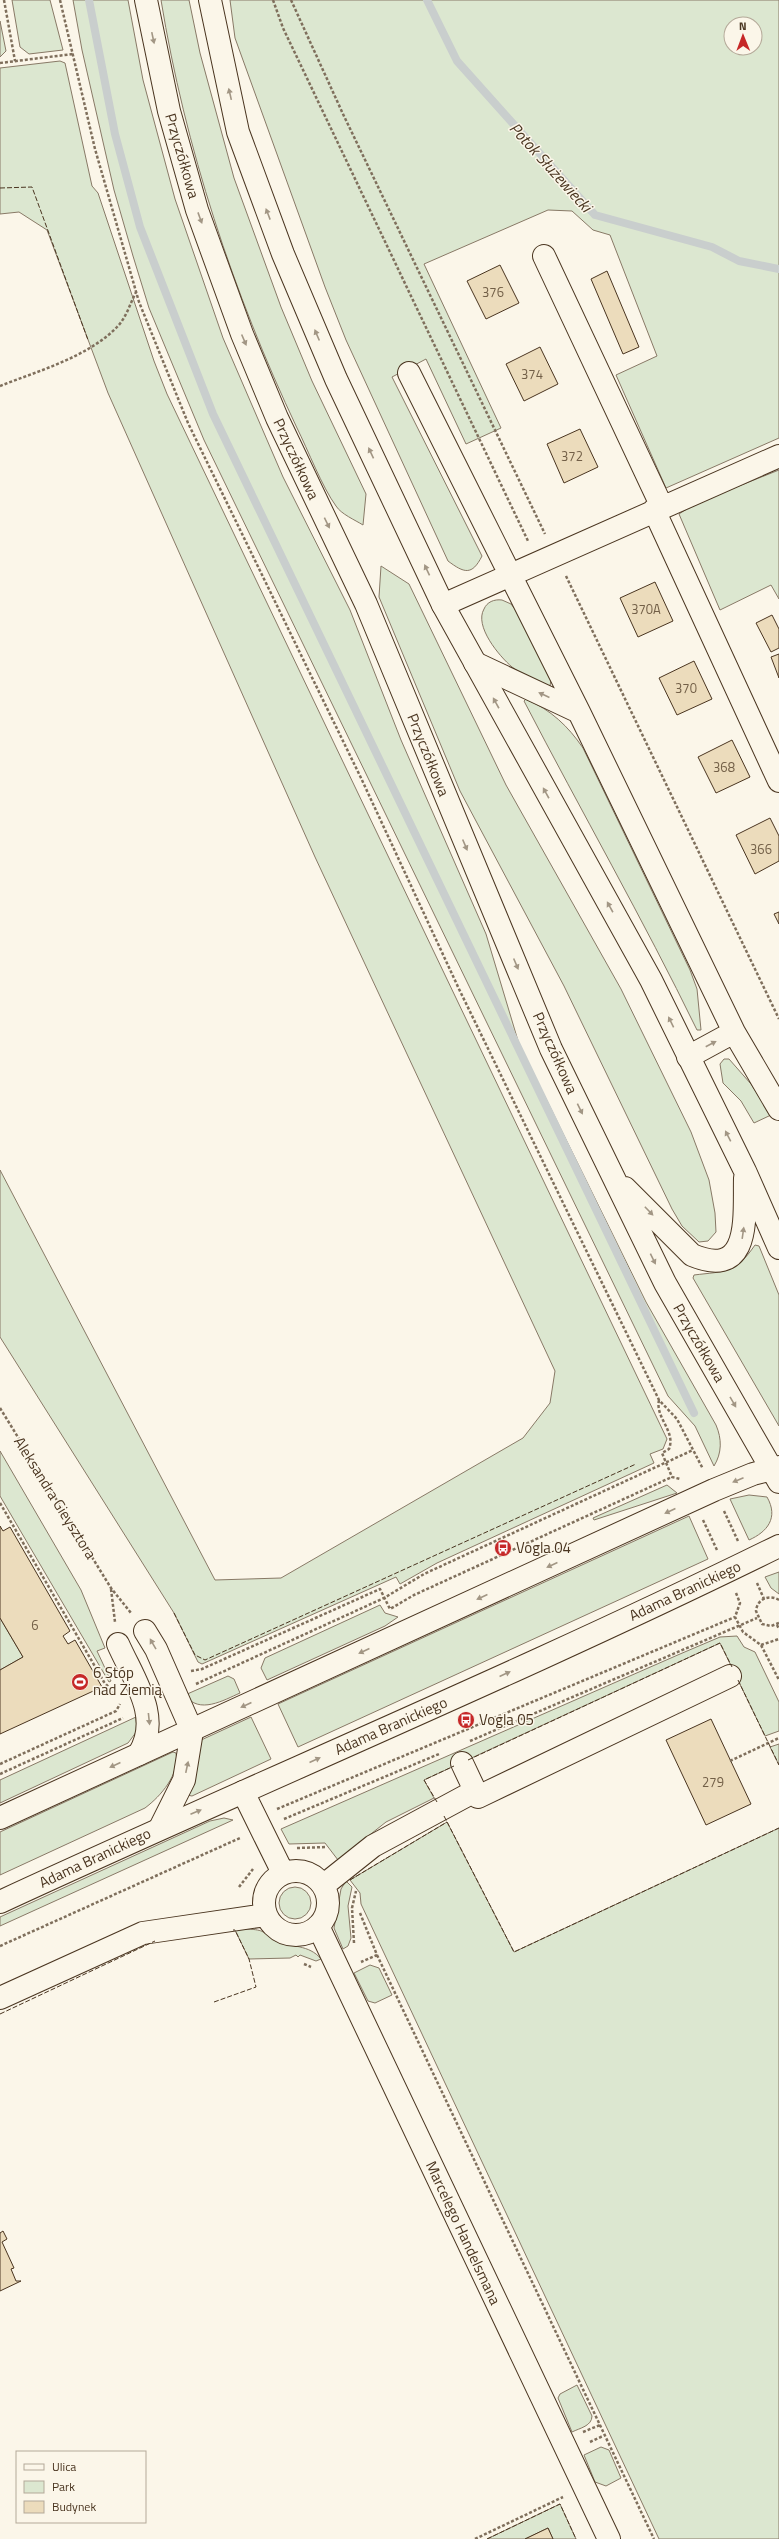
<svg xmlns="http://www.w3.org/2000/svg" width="779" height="2539" font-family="'Titillium Web',sans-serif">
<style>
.green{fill:#dce7d0;stroke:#887966;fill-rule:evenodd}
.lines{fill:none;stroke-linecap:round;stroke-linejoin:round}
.stream{stroke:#c9cecd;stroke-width:8}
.building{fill:#ecdcbc;stroke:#4a3520}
.minor-casing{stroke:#4a3520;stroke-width:24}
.major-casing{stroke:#4a3520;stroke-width:24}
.path{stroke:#7f6f5c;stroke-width:2.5;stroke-dasharray:3 2;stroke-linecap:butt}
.minor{stroke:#fbf6e9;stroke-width:22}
.major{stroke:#fbf6e9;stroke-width:22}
.fence{stroke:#4a3520;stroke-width:1;stroke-dasharray:5 2;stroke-linecap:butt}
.oneway{fill:#a29684}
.labels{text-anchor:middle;stroke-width:3;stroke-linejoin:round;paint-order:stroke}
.number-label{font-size:13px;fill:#725f47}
.street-label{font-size:15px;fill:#4a3520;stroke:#fbf6e9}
.poi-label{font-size:15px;fill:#4a3520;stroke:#fbf6e9;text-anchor:start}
.water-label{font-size:16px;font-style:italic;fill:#4a3520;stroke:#fbf6e9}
</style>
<rect width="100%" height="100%" fill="#fbf6e9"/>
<!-- green -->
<path class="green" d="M12,0h38l13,50 -34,4 -9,-7z
M73,0h55l15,80 32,119 48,139 60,139 67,133 51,130 85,194 33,110 127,258 70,123c6,14 6,28 -2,41l-19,-40 -27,-30 -464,-956 -55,-132 -16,-52 -19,-66 -32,-140z
M161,0h28l11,53 34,125 47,129 31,74 54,113 -3,31c-8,-5 -22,-11 -27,-19 -14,-19 -28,-56 -39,-78 -64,-135 -112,-281 -136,-428z
M230,0h549v438l-113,50 -50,-113 41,-19 -47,-121 -17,-5 -21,-19 -24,-1 -124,54 77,164 -35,16 -40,-85 -34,18 90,179c-10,20 -18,17 -34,5l-102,-221 -21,-53 -90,-249zM731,24h24v24h-24z
M0,21l6,30 -6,6z
M60,61l5,2 27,123 6,7 56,168 13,33 500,1045 -4,10 -13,5 4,9 -217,100 -37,21 -4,-7 -194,87 -4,-2 -24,-49 -174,-276v-167l215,410 66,-2 242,-140 27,-35 5,-32 -240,-514 -207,-464 -61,-163 -28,-18 -19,2v-146z
M779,470v129l-8,-14 -51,25 -41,-96 17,-11z
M381,566l28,18 97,201 115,204 70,143 18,48 6,33 1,19 -8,9 -9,1 -17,-16 -10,-17 -108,-223 -104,-195 -81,-194z
M502,600l9,4 7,9 33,67 -1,6h-3c-12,-6 -25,-11 -35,-19 -13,-11 -38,-41 -28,-58 3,-7 10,-10 18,-9z
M526,699c25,11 42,27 57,49l107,222 7,19 4,41h-4c-54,-111 -116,-219 -173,-329z
M724,1059h5l22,25 20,31 -17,8 -13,-22 -18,-18 -3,-19z
M755,1245l4,1 20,49v131l-86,-148 1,-3c32,-4 41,-1 61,-30z
M0,1451l81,139 24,58 -8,3 14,30 -2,1 -109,-186z
M667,1485l10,8 -83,27 -1,-2z
M749,1495l18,2c12,21 0,35 -18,43l-19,-41z
M689,1516l19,43 -410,188 -20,-43z
M779,1572v22l-8,-6 -6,-11z
M380,1605l5,8 13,4 -13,9 -118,54 -6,-12 4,-10z
M0,1618l23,39 -23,13z
M737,1636l7,11 11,5 24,50v29l-14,5 -45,-93 -296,137 10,18 -48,24 -48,38 -13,-17 -36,1 -8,-15 399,-175 40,-17z
M228,1676l6,3 6,14c-16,7 -41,22 -55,2z
M136,1717l1,14 -9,12 -128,60v-23z
M251,1717l20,42 -79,37 -5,-1 12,-54z
M779,1744v21l-9,-18z
M173,1752l3,1c4,21 -15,43 -31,55l-145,67v-43z
M224,1818l9,2 -233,106v-9l210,-96z
M447,1822l67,130 265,-124v711h-120l-298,-635 -1,-11 -10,-13z
M346,1881l6,6 -4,19 3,32 -3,8 -5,3 -9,-21 7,-39z
M279 1903a16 16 0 1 1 32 0a16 16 0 1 1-32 0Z
M247,1929c19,1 14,3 29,11 15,8 33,4 45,19l-5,2 -16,-6 -2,2 -2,-2 -6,3 -41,1 -14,-29z
M370,1965l9,3 13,27 -17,8 -7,-2 -14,-28z
M577,2385l15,31c0,10 -12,12 -20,16l-14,-34 2,-4z
M601,2447l8,3 12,28 -15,8 -11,-4 -11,-27z
M560,2504l16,35h-23l-5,-11 -23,11h-38z"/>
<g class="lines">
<!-- stream -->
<path class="stream" d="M89,0l26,134 25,93 73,187 481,999
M427,0l30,61 138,154 117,32 27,14 40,8"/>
</g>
<!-- building -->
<path class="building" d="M500,265l19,38 -33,16 -19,-38z
M607,271l32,76 -16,7 -32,-75z
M540,347l18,37 -34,17 -18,-37z
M580,429l18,38 -34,16 -17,-39z
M655,582l18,39 -35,16 -18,-39z
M772,615l7,14v19l-8,4 -15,-29z
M779,654v24l-8,-21z
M694,661l18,38 -35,16 -18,-37z
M732,740l18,37 -34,16 -18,-36z
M770,818l9,18v25l-24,13 -19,-39z
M779,912v12l-5,-10z
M0,1526l3,5 7,-4 60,104 -7,5 5,8 7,-4 27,47 -102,47v-64l23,-13 -23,-39z
M711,1719l40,85 -45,21 -40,-85z
M3,2231l4,8 -5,3 12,26 -3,1 5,12h5l-21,10v-58z
M548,2528l5,11h-28z"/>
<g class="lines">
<!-- minor casing -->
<g class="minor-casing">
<path id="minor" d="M544,256l118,251
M409,373l170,339 155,320 45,77
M654,510l125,271
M443,605l336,-149
M475,663l104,49
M688,1057l46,-25
M145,1631l11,18 36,82 -8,49 -24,48
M118,1644c16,36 44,73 21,110
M462,1763l16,34 252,-121
M243,1792l40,81
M264 1903a32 32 0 1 1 64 0a32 32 0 1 1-64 0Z
M324,1885l49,-39 102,-55
M318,1926l291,613
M0,1998l143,-65 123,-18"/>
</g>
<!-- major casing -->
<g class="major-casing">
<path id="major" d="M146,0l23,111 28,99 45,124 35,84 89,186 185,445 114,234 114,199
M210,0l28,132 45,122 53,125 107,226 208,375 94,191 34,77
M625,1188l67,67c60,25 52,-39 53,-77
M0,1818l714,-328 39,-16 26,-7
M0,1902c259,-120 523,-230 779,-356"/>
</g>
<!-- path -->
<path class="path" d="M4,0l11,61
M60,0l35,149 44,153 49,121 173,355 98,211 200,411 18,19 26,50
M273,0l10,28 245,513
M291,0l52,114 202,420
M0,63l73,-9
M0,386c38,-15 88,-29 117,-59 9,-9 13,-23 19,-35
M566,576l213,443
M659,1400c-4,18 17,31 10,49l-7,4 10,24 8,2
M0,1408l111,180 20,25
M0,1503l104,179 9,10
M724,1511l14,30
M703,1520l14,30
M757,1583l7,16
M111,1589l4,33
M736,1593l4,10 -5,14 8,15 18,13 18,35
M779,1600c-10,-6 -22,-1 -23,11l6,13 9,2 8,-3
M777,1625l2,4
M761,1645l18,-6
M191,1671l11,-2 178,-80 10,20 24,-14 258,-118
M196,1684l188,-86 40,-24 269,-124
M470,1741l287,-123
M730,1761l49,-23
M0,1764l116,-53 4,-7
M0,1774l123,-56
M277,1809l458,-192
M284,1819l155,-65
M297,1848l29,-1
M239,1887l14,-18
M360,1913l17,42 -16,7
M354,1943l-2,-35 4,-17
M0,1946l240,-108
M377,1955l277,584
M304,1964l7,3
M583,2432l17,-7
M590,2442l15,-7
M475,2539l88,-42"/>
<!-- minor -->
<use href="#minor" class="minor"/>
<!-- major -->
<use href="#major" class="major"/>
<!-- fence -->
<path class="fence" d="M0,188l32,-1 56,153
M174,1613l21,42 10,5 431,-196
M738,1680l41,85
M468,1760l252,-117 12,24
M437,1802l-13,-22 30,-14
M444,1816l70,136 265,-124
M350,1880l97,-58
M214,2002l42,-15 -7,-28 -14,-29h-2
M0,2014l155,-73
M487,2539l73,-35 16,35"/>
</g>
<!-- one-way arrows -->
<defs><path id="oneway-solid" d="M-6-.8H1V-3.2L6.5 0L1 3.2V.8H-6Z"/></defs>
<g class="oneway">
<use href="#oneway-solid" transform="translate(153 38) rotate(78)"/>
<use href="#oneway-solid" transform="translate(230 94) rotate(-103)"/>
<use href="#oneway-solid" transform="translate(268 214) rotate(-111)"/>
<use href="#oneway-solid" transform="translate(200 218) rotate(70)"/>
<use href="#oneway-solid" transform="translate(317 335) rotate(-113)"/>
<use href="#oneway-solid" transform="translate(244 340) rotate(67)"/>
<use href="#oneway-solid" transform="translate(371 453) rotate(-115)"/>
<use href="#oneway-solid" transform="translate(327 523) rotate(64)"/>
<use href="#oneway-solid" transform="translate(427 570) rotate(-115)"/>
<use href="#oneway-solid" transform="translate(544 695) rotate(-155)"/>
<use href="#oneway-solid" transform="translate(496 703) rotate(-119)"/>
<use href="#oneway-solid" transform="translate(546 793) rotate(-119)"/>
<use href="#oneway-solid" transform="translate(465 845) rotate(67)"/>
<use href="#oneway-solid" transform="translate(610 907) rotate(-119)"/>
<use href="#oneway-solid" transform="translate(516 964) rotate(67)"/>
<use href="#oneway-solid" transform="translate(671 1022) rotate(-116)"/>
<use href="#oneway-solid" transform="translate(711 1044) rotate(-28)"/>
<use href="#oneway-solid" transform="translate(580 1109) rotate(64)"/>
<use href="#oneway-solid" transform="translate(728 1136) rotate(-117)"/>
<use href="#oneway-solid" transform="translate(649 1211) rotate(46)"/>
<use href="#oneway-solid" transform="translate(743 1233) rotate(-82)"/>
<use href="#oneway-solid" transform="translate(653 1259) rotate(64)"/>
<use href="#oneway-solid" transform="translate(733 1402) rotate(60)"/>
<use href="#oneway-solid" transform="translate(738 1480) rotate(157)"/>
<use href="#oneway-solid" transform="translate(670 1511) rotate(155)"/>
<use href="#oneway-solid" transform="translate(552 1565) rotate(155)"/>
<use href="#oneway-solid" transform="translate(482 1597) rotate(155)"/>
<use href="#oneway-solid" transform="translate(153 1644) rotate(-120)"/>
<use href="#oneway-solid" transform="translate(364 1651) rotate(155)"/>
<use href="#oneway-solid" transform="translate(505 1674) rotate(-25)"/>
<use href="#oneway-solid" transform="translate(246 1705) rotate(155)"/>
<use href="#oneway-solid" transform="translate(149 1719) rotate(84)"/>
<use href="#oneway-solid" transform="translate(315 1760) rotate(-24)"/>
<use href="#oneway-solid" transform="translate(115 1765) rotate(155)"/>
<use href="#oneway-solid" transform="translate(187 1767) rotate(-78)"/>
<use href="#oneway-solid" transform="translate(196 1812) rotate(-23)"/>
</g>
<!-- icons -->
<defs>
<g id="bus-disc" transform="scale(0.9)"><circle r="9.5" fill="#c62828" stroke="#fbf6e9"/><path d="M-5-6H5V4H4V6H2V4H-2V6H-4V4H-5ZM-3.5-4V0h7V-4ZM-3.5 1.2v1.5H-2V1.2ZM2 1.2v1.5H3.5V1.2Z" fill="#fff"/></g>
<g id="stadium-disc" transform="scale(0.9)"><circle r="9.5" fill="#c62828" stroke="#fbf6e9"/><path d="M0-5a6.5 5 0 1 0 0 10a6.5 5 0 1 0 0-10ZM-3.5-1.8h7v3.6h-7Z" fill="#fff"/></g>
</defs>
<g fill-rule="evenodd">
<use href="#bus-disc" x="503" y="1548"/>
<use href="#stadium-disc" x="80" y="1682"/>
<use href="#bus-disc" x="466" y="1720"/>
</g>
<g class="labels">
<!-- number labels -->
<g class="number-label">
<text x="493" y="297">376</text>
<text x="532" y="379">374</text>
<text x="572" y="461">372</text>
<text x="646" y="614">370A</text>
<text x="686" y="693">370</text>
<text x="724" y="772">368</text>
<text x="761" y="854">366</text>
<text x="35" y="1630">6</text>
<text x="713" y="1787">279</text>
</g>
<!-- street labels -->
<g class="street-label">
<text transform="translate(182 156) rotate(74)" y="5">Przyczółkowa</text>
<text transform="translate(296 459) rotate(65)" y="5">Przyczółkowa</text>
<text transform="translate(428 755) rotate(68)" y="5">Przyczółkowa</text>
<text transform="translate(555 1053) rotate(66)" y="5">Przyczółkowa</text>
<text transform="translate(699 1343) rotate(60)" y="5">Przyczółkowa</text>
<text transform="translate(55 1498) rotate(58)" y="5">Aleksandra Gieysztora</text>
<text transform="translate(685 1591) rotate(-25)" y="5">Adama Branickiego</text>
<text transform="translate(391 1726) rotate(-24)" y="5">Adama Branickiego</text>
<text transform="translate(95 1858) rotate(-25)" y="5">Adama Branickiego</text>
<text transform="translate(463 2233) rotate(65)" y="5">Marcelego Handelsmana</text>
</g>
<!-- poi labels -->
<g class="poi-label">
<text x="516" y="1553">Vogla 04</text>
<text x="93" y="1678">6 Stóp<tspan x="93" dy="17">nad Ziemią</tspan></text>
<text x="479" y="1725">Vogla 05</text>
</g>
<!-- water labels -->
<g class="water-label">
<text transform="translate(551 167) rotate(48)" y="6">Potok Służewiecki</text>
</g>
</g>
<!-- legend -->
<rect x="16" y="2451" width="130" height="72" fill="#fbf6e9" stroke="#b4a999"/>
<rect x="24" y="2464" width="20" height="6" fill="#fbf6e9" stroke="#b4a999"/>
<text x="52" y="2471" font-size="12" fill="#4a3520">Ulica</text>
<rect x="24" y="2481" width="20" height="12" fill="#dce7d0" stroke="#b4a999"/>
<text x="52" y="2491" font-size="12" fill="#4a3520">Park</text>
<rect x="24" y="2501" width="20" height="12" fill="#ecdcbc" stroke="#b4a999"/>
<text x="52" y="2511" font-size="12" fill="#4a3520">Budynek</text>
<!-- north arrow -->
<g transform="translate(743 36) rotate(359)"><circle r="19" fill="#fbf6e9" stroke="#b4a999"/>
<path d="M0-3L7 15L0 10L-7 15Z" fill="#c62828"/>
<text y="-6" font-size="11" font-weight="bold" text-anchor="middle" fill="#4a3520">N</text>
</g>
</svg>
